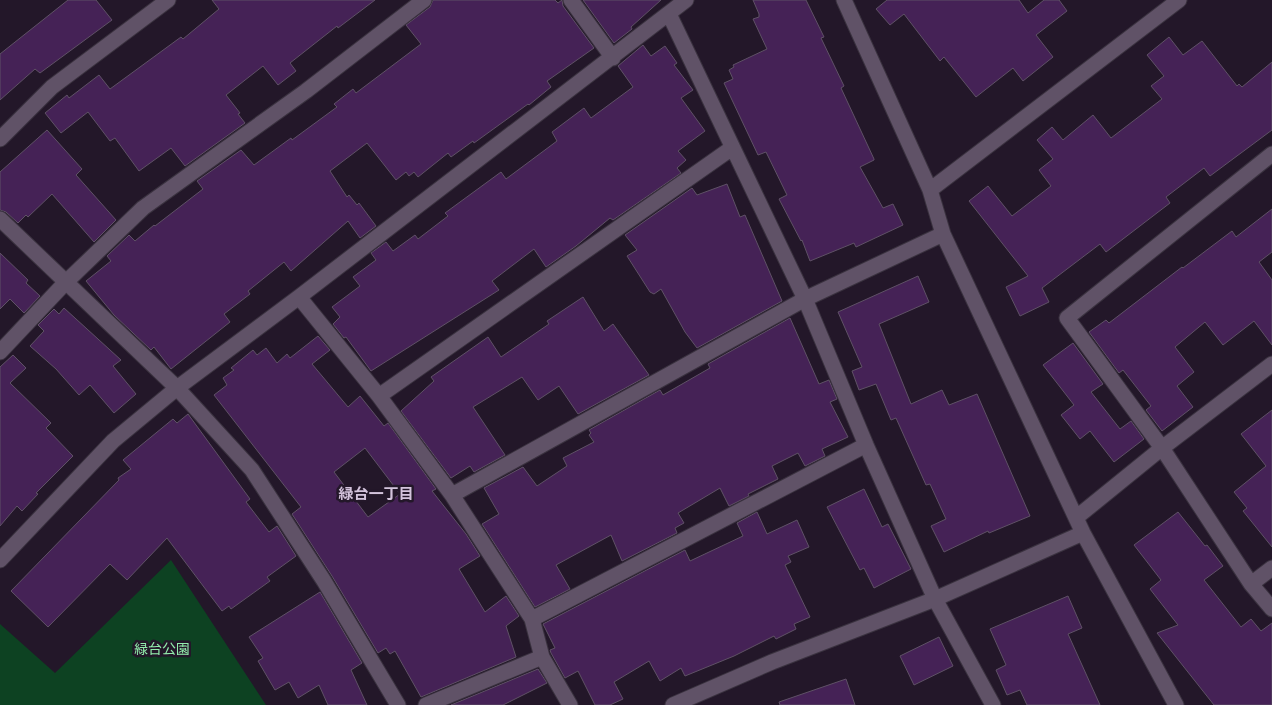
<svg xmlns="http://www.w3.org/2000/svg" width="1272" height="705" font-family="Roboto,'Noto Sans JP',sans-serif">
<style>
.green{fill:#0d4222}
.building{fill:#452256;stroke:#5f5166;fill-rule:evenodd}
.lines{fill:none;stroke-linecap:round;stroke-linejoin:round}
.minor-casing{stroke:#3a323f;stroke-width:17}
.minor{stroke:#605267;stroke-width:15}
.labels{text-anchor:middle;stroke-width:5;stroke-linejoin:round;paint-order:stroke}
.park-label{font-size:14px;fill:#92edac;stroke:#231729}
.neighbourhood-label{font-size:15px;font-weight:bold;fill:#d3c3dc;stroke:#231729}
</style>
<rect width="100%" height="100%" fill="#231729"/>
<!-- green -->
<path class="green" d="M171,560l95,145h-266v-81l55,49z"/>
<!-- building -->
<path class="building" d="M68,0h28l16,20 -72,53 -5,-4 -35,31v-46z
M212,0h163l-37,28 -1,-2 -47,37 6,8 -18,14 -15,-19 -37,29 14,18 -2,1 7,9 -60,43 -14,-18 -32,23 -24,-33 -5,3 -22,-29 -27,21 -16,-20 22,-18 2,3 30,-23 11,14 71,-52 2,2 36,-30z
M433,0h122l3,3 4,-3 1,6 31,42 -47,33 4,6 -22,18 -1,-1 -54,39 -1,-2 -22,16 -3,-4 -30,24 -4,-5 -5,4 -3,-4 -10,8 -29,-37 -37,28 17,26 2,-2 8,10 2,-2 17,23 -16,12 -12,-17 -57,50 -7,-9 -36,29 2,3 -26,20 6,8 -59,47 -17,-22 -3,3 -37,-35 -28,-34 25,-20 -4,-5 22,-21 6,6 19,-16 1,1 48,-37 -6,-8 44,-31 13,15 37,-27 1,2 45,-33 -3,-3 19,-15 3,4 65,-49 -15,-19 24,-18z
M583,0h78l-30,27 1,2 -18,14z
M753,0h53l18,37 -3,1 23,48 -3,2 33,71v1l-14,7 23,41 10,-4 10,21 -47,22 -2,-4 -44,18 -8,-21 -1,1 -22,-42 8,-4 -21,-43 -8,3 -34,-72 9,-4 -4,-9 5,-3 -1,-2 34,-16 -14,-30 6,-2v-3z
M887,0h132l9,13 16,-13h15l8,11 -31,24 17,22 -30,24 -10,-13 -37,29 -32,-40 -4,4 -36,-47 -14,11 -14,-16z
M1169,37l14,18 19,-14 35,45 2,-2 3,3 30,-25v68l-62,46 -6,-8 -38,29 4,6 -64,49 -6,-8 -58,44 7,14 -29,14 -14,-29 22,-11 -59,-75 19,-15 24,30 39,-30 -12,-16 14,-11 -16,-19 15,-13 11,13 30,-25 18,23 51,-39 -11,-13 13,-10 -17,-21z
M643,45l8,11 14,-10 12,17 -3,2 19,25 -12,8 24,33 -27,20 8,9 -9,8 4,5 -68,47 -3,-2 -34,28 -30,21 -12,-18 -42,32 7,9 -128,81 -25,-34 -2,1 -11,-14 7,-7 -8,-10 28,-21 -7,-9 23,-17 -5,-7 15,-11 7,9 22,-16 3,4 30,-23 -3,-3 56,-41 5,7 51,-38 -5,-9 32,-24 7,10 42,-31 -15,-21z
M47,130l35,39 -6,6 40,45 -22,22 -42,-48 -24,23 -2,-2 -8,8 -12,-11 -6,-2v-38z
M727,184l13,33 5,-2 37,86 -85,47 -12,-16 -24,-43 -7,5 -4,-2 -23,-36 10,-6 -12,-15 67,-47 5,7z
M1272,209v43l-13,10 13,18v65l-18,-24 -31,24 -18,-23 -30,25 19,25 -17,14 16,21 -31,24 -16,-21 5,-4 -28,-36 -4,3 -30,-41 17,-12 3,3 73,-56 1,1 49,-37 4,6z
M0,253l28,27 -2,3 14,13 -16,17 -14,-14 -10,10z
M918,276l11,26 -50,22 32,80 31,-14 7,15 28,-11 53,122 -41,17 -1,-2 -44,21 -13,-26 15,-7 -16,-35 -4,1 -30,-67 -5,2 -15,-36 -17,6 -7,-19 10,-4 -24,-55z
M583,297l21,34 9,-7 36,51 -71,39 -19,-28 -21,14 -16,-23 -49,30 32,48 -31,17 -4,-6 -19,12 -50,-67 33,-30 -3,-4 57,-40 13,20 48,-33 -2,-3z
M64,308l57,52 -8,6 23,28 -22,19 -24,-28 -11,10 -23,-26 -26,-23 14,-15 -6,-6 16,-16 5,5z
M790,318l29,66 10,-4 8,19 -7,3 18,35 -26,12 3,7 -20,10 -7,-13 -26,13 6,13 -30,15 1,2 -20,10 -9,-18 -42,25 6,10 -9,5 2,5 -55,28 -11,-26 -55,30 14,24 -35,18 -53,-83 17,-10 -15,-26 39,-21 14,19 30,-20 -4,-8 31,-16 -5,-7 2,-2 -2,-3 71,-40 3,5 47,-27 -2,-4z
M318,336l12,14 -18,14 36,43 12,-11 24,30 4,-3 48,66 -4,2 34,43 14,22 -21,13 26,43 21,-16 13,20 -13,10 10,31 -95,40 -26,-46 -5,3 -4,-6 -8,5 -46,-77 -40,-62 9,-7 -87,-112 13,-10 -4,-7 11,-8 -3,-2 22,-18 4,5 9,-7 11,15 10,-9 3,4zM365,448l35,46 -32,23 -34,-45z
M1073,343l30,41 -12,8 29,37 11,-8 13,18 -30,23 -24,-31 -10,8 -19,-24 13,-10 -31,-40z
M13,355l13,13 -16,15 41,40 -5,5 27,28 -37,37 2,1 -16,17 -5,-5 -17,20v-159z
M1272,410v137l-29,-36 4,-3 -13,-16 32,-26 -25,-32z
M188,414l62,85 -4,3 23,30 8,-6 19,30 -29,21 3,4 -39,28 -2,-3 -7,5 -55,-73 -40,42 -17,-16 -62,63 -37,-36 108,-111 -1,-2 13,-9 -8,-9 50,-41 4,4z
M864,489l18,38 6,-3 23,45 -37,19 -10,-20 -4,2 -33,-63z
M757,512l10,22 30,-14 12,27 -21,9 3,6 -6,3 25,52 -16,7 2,5 -20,10 -2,-3 -40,20 -49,20 -4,-8 -21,13 -11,-20 -35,21 9,17 -13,6h-15l-17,-34 -13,7 -14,-25 -1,-3 5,-2 -12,-24 142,-74 5,11 53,-25 -6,-13z
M1178,512l27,34 2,-1 16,21 -19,14 37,47 10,-8 10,12 11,-8v82h-58l-57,-72 21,-8 -28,-36 11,-9 -27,-35z
M320,592l42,71 -11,7 16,35h-39l-9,-20 -21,13 -9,-16 -14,8 -17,-29 5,-3 -14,-21z
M1068,596l14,32 -14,6 32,71h-73l-7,-15 -13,5 -11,-25 10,-5 -16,-36z
M939,637l14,29 -39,19 -14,-29z
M538,669l9,14 -44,22h-52z
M846,679l9,26h-75l-1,-3z"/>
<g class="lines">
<!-- minor casing -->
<g class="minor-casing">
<path id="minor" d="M571,0l42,58
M844,0l86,190 13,44 140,299 93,172
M669,14l136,285 61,146 69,154 58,106
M0,139l52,-52 116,-87
M1272,154l-205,164 95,130 89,136 21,25
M930,190l249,-190
M0,219l177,169 75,82 72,111 74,124
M299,297l80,99 73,99 80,124 10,38 28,48
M0,352l65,-69 78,-75 163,-117 118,-91
M379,396l353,-248
M452,495l353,-196 138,-65
M1077,517l85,-69 110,-84
M0,560l113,-119 64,-53 122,-91 387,-297
M1251,584l21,-16
M532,619l334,-174
M426,705l116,-48
M673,705l99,-43 163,-63 148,-66"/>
</g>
<!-- minor -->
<use href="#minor" class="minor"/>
</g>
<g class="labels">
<!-- park labels -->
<g class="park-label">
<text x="162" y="654">緑台公園</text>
</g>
<!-- neighbourhood labels -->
<g class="neighbourhood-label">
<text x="376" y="499">緑台一丁目</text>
</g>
</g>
</svg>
